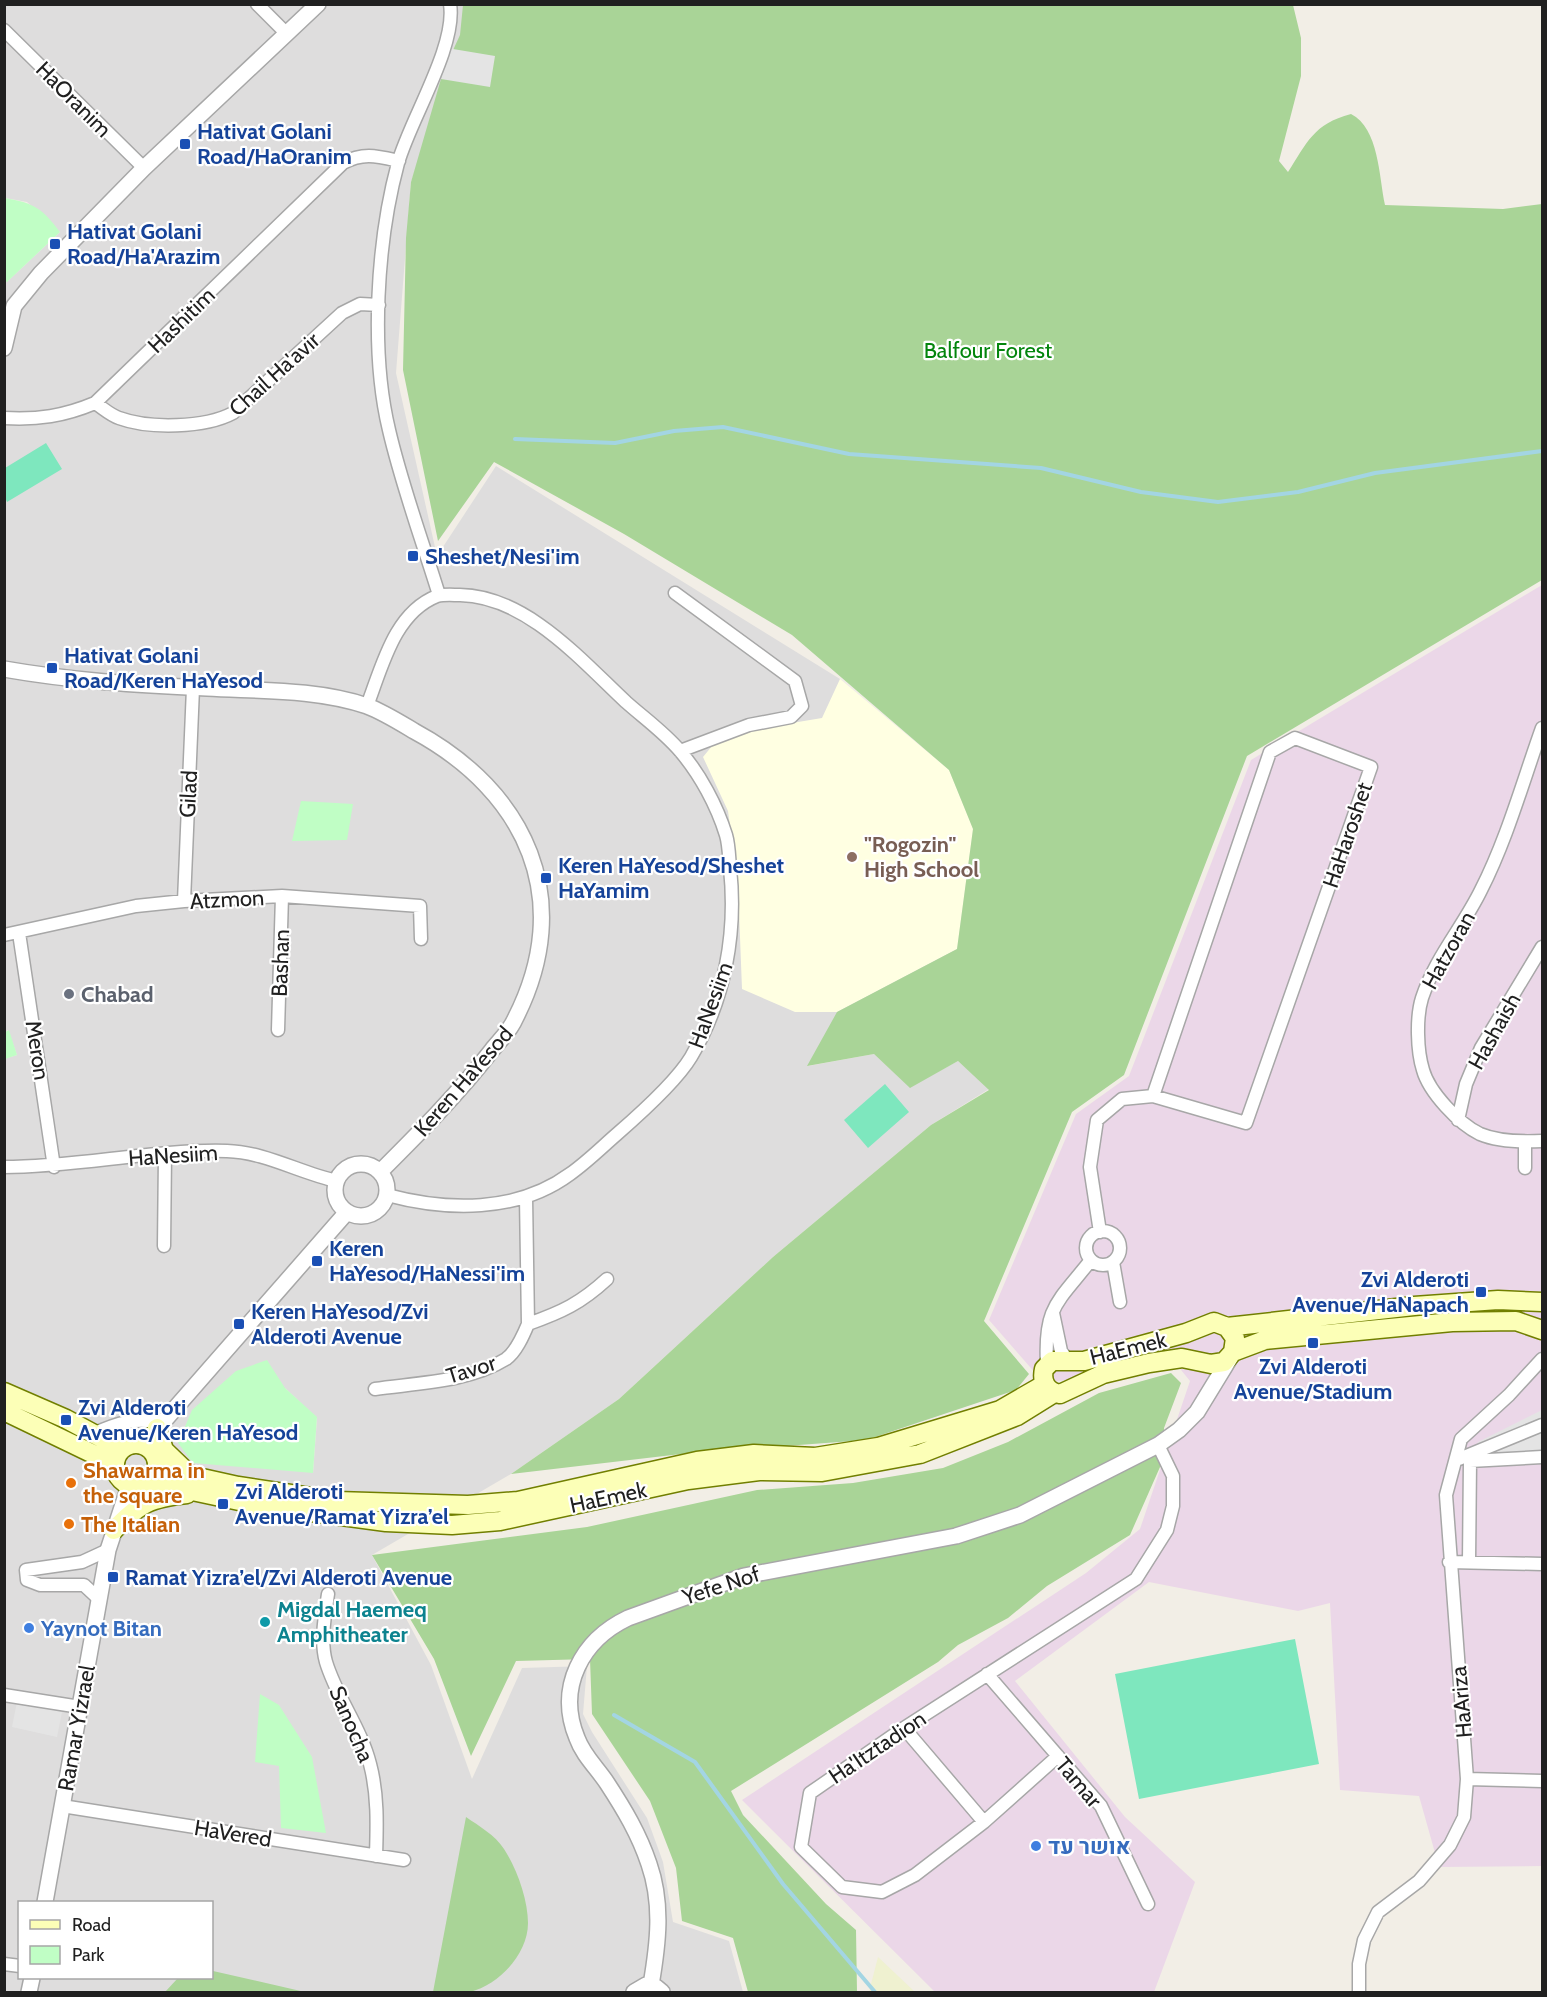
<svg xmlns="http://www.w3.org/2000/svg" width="1547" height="1997" font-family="Cabin,Heebo,sans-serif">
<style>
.residential{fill:#dedddd;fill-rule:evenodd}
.industrial{fill:#ebd7e8}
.education{fill:#ffffe2}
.farmland{fill:#eff1d0}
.forest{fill:#a9d497}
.park{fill:#c0fec5}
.pitch{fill:#7ee7be}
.parking{fill:#e4e4e4}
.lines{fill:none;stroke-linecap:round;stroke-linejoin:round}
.stream{stroke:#a3d5e3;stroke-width:4}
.minor-casing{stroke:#a7a7a7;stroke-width:15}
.tertiary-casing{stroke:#a7a7a7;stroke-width:18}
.secondary-casing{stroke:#717f00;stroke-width:21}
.minor{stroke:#fff;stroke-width:12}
.tertiary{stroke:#fff;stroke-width:15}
.secondary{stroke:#fcffb7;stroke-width:18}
.transit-dot{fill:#1a4fb4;stroke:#fff;stroke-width:2}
.education-dot{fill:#8d6e63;stroke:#fff;stroke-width:2}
.worship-dot{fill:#6b7280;stroke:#fff;stroke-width:2}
.food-dot{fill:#e8710a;stroke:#fff;stroke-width:2}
.culture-dot{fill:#0f9aa8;stroke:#fff;stroke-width:2}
.shop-dot{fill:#3f7fe0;stroke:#fff;stroke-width:2}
.labels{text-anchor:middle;stroke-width:4.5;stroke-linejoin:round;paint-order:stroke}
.street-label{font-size:22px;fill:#202020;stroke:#fff}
.transit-label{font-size:22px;font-weight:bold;fill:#164399;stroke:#fff;text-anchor:start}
.park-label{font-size:22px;fill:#03850d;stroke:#fff}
.education-label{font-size:22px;font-weight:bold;fill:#785e54;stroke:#fff;text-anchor:start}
.worship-label{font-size:22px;font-weight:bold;fill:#5b616d;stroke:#fff;text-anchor:start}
.food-label{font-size:22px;font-weight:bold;fill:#c56008;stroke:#fff;text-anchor:start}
.culture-label{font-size:22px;font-weight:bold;fill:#0d838f;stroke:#fff;text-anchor:start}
.shop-label{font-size:22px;font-weight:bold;fill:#366cbe;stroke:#fff;text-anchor:start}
</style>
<rect width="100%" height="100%" fill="#f2eee6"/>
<!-- residential -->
<path class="residential" d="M5,5h466l-60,177 -15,191 41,183 59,-90 344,213 117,270 -149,117 66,-12 36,33 48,-26 31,28 -58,36 -158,132 -154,142 -108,75 -139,81 59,110 41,114 50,-111 65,-2 -4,48 9,18 55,86 16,44 10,60 56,19 14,51h-738l-1,-933 13,-4 -9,-25 -4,2 1,-751h3l52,-49 -33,-30 -22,-4zM285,1388l32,30 -4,55zM20,1902h192v76h-192z"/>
<!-- industrial -->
<path class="industrial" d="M1542,585v1281l-103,1 -20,-71 -79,-6 -10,-187 -32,8 -149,-29 -134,99 110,136 70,65 -41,110h-219l-193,-192 344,-227 54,-44 50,-148 -13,-16 -133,18 -55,-63 87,-206 53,-38 122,-316z"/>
<!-- education -->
<path class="education" d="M840,679l109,91 24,59 -16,120 -120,63h-42l-53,-23 -4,-104 -10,-74 -25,-54 18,-22 101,-17z"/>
<!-- farmland -->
<path class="farmland" d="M878,1957l37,35h-46z"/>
<!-- forest -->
<path class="forest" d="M463,5h830l8,33v38l-22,85 9,11c19,-29 25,-48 63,-58 28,14 28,63 34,91l118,4 39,-5v376l-295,176 -123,319 -52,37 -88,209 45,53 -13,16 -150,50 -185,14 -170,20 108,-75 154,-142 158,-132 58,-35 -31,-29 -48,27 -36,-34 -67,12 30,-54 120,-63 16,-120 -24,-59 -157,-135 -168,-101 -130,-72 -56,79 -35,-171 3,-132 5,-56 32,-110 17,-37z
M1171,1373l10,10 -17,45v30l-34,77 -83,51 -39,32 -50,27 -20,17 -207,129 12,24 83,89 30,26 1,62h-109l-15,-54 -51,-17 -6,-53 -26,-67 -58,-87 -2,-55 -74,2 -45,95 -37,-97 -62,-104 215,-28 170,-37 96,-7 90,-15 65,-26 91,-49z
M466,1817c13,9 29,18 38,32 13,20 24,51 24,74 0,31 -29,62 -58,69 -11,3 -26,1 -37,0z
M212,1971h1l92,21h-140l13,-14h34z"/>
<!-- park -->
<path class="park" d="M5,198c29,5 37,10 55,34l-53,50 -3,-1z
M301,801l52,3 -6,36 -55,1z
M9,1030l8,25 -12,4v-27z
M267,1360l18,28 32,29 -4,56 -120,-10 -15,-20 14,-33 44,-39z
M260,1694l19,11 33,52 14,76 -45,-5 -2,-62 -24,-4z"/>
<!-- pitch -->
<path class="pitch" d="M46,443l16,26 -55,33 -2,-5v-29z
M885,1084l24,28 -41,36 -24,-28z
M1295,1639l24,125 -180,35 -24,-125z"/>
<!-- parking -->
<path class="parking" d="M447,48l48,8 -5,31 -49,-8z
M1542,1410v44l-69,3 5,-15z
M17,1702l45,10 -5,25 -45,-10z"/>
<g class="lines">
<!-- stream -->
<path class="stream" d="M515,439l100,4 59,-12 49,-4 126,27 192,14 100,24 77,10 80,-10 77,-19 167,-22
M614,1715l81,47 88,122 92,108"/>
<!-- minor casing -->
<g class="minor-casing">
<path id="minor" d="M257,4l29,29
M4,30l140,138
M95,403c8,5 15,12 24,15 30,11 86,10 114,-5l109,-100 18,-9 19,1
M4,418c34,2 60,-2 91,-15l248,-240c20,-11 34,-7 56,-2
M675,593l120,88 7,25 -11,11 -42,8 -69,26
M439,595c-17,-55 -37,-109 -50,-165 -19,-79 -12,-189 9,-267 12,-43 59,-117 52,-159
M367,706c15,-39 27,-93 70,-110 7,-2 16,-1 23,-1 66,1 121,65 166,107 18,16 39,31 54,49 20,23 37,55 46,84 3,10 3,22 4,33 7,65 -5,132 -39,189 -15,25 -51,57 -74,77 -15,13 -30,28 -47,40 -53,39 -123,37 -183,21
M1542,728c-19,53 -35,111 -61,162 -18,37 -46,68 -59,108 -6,19 -5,53 1,72 6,22 36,54 57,64 19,8 42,8 62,7
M184,901l9,-213
M19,933l35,234
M4,935l132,-29 48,-5 98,-5 138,10 1,33
M278,1030l4,-134
M1458,1120l8,-36 15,-36 61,-101
M1525,1142v26
M4,1167c75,0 149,-18 223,-16 38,1 73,22 110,30
M526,1197l2,127
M1086 1248a17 17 0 1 1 34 0a17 17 0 1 1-34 0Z
M1100,1232l-10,-65 7,-47 25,-21 31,-3 93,27 125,-356 -76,-29 -25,14 -117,344
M164,1246l1,-92
M1113,1262l7,40
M1053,1313l8,38 7,10
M1047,1364c-3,-57 10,-61 44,-104
M375,1389c42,-6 94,-7 131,-30 10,-7 17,-23 22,-35 34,-12 53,-21 79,-45
M93,1434c24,-11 43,-17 68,-11
M1459,1459l83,-34
M1449,1562l93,2
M1469,1562l1,-101 72,-4
M328,1594c-3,21 -8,47 -2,68 11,36 35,66 44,102 8,30 7,61 6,92
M99,1599l-15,-14h-44l-13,-5 -1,-10 56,-8 26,-12
M987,1674l114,132 47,98
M4,1695l76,12
M904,1728l80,94
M1058,1756l-74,66 -69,53 -33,17 -40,-5 -41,-40 9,-54 94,-65 232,-149 31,-49 6,-24v-30l-15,-31
M1467,1779l75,2
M62,1806l342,54
M4,1964l16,2
M1359,1992v-28l5,-24 14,-28 41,-31 31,-36 14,-28 3,-38 -21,-284 15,-56 48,-44 33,-36"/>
</g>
<!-- tertiary casing -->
<g class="tertiary-casing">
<path id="tertiary" d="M4,348l10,-42 27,-33 103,-105 174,-164
M4,669c68,12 135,16 203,19 52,3 110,1 160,18 16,6 32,16 47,25 113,61 162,169 101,288 -5,12 -16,22 -23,31 -34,44 -73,83 -112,122
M335 1190a26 26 0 1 1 52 0a26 26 0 1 1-52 0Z
M143,1445l204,-233
M45,1902l63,-352 21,-64
M651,1985c7,-41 12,-81 -2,-121 -10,-30 -25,-55 -42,-81 -10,-15 -24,-28 -30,-45 -21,-51 5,-98 51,-120l116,-42 212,-40 64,-21 138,-70 21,-15 18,-18 33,-54
M29,1992l3,-14
M634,1992l12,-7 10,2 6,5"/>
</g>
<!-- secondary casing -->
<g class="secondary-casing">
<path id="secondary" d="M1214,1322l13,5 8,11 -2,14 -9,10 -13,2 -29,-6 -33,5 -46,11 -43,20c-13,-2 -19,-12 -16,-25l8,-8h32l102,-28z
M1227,1327l187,-21 84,-6 44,2
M1233,1352l32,-12 187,-18 64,-1 26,9
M4,1392l62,27 56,30
M4,1411l110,53
M157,1428l7,22 24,23
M115 1465a21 21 0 1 1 42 0a21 21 0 1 1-42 0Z
M157,1468l81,18 99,15 131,4 50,-4 179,-40 57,-7 61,3 63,-10 122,-37 45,-26
M150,1482l108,23 128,17 66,3 48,-4 188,-41 71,-9 63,1 98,-18 97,-38 37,-23
M114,1530c26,-27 36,-32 73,-36"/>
</g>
<!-- minor -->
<use href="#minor" class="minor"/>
<!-- tertiary -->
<use href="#tertiary" class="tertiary"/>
<!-- secondary -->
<use href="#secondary" class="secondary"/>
</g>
<!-- markers -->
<g class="transit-dot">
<rect x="179" y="138" width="12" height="12" rx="3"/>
<rect x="49" y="238" width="12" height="12" rx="3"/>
<rect x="407" y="550" width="12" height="12" rx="3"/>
<rect x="46" y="662" width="12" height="12" rx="3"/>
<rect x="540" y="872" width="12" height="12" rx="3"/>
<rect x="311" y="1255" width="12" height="12" rx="3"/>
<rect x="1475" y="1286" width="12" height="12" rx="3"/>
<rect x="233" y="1318" width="12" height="12" rx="3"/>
<rect x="1307" y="1337" width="12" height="12" rx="3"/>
<rect x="60" y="1414" width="12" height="12" rx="3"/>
<rect x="217" y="1498" width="12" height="12" rx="3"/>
<rect x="107" y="1571" width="12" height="12" rx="3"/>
</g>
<circle class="education-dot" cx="852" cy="857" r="6"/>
<circle class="worship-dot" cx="69" cy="994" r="6"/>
<g class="food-dot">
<circle cx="71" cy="1483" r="6"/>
<circle cx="69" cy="1524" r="6"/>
</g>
<circle class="culture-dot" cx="265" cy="1622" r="6"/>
<g class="shop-dot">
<circle cx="29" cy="1628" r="6"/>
<circle cx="1036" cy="1846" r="6"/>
</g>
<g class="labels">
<!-- street labels -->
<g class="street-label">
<text transform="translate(74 99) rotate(45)" y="8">HaOranim</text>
<text transform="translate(181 320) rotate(-44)" y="8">Hashitim</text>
<text transform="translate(274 374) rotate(-42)" y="8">Chail Ha'avir</text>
<text transform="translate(188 794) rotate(-87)" y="8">Gilad</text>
<text transform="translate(1347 835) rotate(-71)" y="8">HaHaroshet</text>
<text transform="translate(227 899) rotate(-3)" y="8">Atzmon</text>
<text transform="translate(1448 950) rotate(-61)" y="8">Hatzoran</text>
<text transform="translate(280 963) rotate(-88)" y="8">Bashan</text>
<text transform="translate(710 1005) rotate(-70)" y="8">HaNesiim</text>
<text transform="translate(1494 1031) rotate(-61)" y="8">Hashaish</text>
<text transform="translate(38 1050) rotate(81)" y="8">Meron</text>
<text transform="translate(463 1081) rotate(-49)" y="8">Keren HaYesod</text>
<text transform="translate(173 1155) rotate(-4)" y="8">HaNesiim</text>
<text transform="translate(1128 1348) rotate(-14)" y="8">HaEmek</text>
<text transform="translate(471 1369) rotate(-17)" y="8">Tavor</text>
<text transform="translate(608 1497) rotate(-12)" y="8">HaEmek</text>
<text transform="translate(721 1585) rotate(-18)" y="8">Yefe Nof</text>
<text transform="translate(1461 1702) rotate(-95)" y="8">HaAriza</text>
<text transform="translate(352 1724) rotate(67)" y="8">Sanocha</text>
<text transform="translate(76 1728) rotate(-80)" y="8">Ramar Yizrael</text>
<text transform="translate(877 1747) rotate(-34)" y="8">Ha'Itztadion</text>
<text transform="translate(1079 1782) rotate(50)" y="8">Tamar</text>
<text transform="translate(233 1833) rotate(9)" y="8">HaVered</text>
</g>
<!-- transit labels -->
<g class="transit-label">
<text x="197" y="139">Hativat Golani<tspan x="197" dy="25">Road/HaOranim</tspan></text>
<text x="67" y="239">Hativat Golani<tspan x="67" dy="25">Road/Ha'Arazim</tspan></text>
<text x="425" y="564">Sheshet/Nesi'im</text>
<text x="64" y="663">Hativat Golani<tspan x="64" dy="25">Road/Keren HaYesod</tspan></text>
<text x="558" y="873">Keren HaYesod/Sheshet<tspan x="558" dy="25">HaYamim</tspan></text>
<text x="329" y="1256">Keren<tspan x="329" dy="25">HaYesod/HaNessi'im</tspan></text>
<text x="1469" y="1287" text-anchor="end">Zvi Alderoti<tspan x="1469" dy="25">Avenue/HaNapach</tspan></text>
<text x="251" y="1319">Keren HaYesod/Zvi<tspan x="251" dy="25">Alderoti Avenue</tspan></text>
<text x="1313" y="1374" text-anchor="middle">Zvi Alderoti<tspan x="1313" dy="25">Avenue/Stadium</tspan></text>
<text x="78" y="1415">Zvi Alderoti<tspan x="78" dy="25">Avenue/Keren HaYesod</tspan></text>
<text x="235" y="1499">Zvi Alderoti<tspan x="235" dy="25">Avenue/Ramat Yizra’el</tspan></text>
<text x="125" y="1585">Ramat Yizra’el/Zvi Alderoti Avenue</text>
</g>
<!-- park labels -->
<g class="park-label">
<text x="988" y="358">Balfour Forest</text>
</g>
<!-- education labels -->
<g class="education-label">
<text x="864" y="852">"Rogozin"<tspan x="864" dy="25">High School</tspan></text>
</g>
<!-- worship labels -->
<g class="worship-label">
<text x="81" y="1002">Chabad</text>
</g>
<!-- food labels -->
<g class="food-label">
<text x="83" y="1478">Shawarma in<tspan x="83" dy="25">the square</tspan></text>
<text x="81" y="1532">The Italian</text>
</g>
<!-- culture labels -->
<g class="culture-label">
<text x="277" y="1617">Migdal Haemeq<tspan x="277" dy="25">Amphitheater</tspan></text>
</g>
<!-- shop labels -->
<g class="shop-label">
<text x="41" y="1636">Yaynot Bitan</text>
<text x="1048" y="1854">אושר עד</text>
</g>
</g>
<!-- border -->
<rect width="1547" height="1997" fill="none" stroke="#202020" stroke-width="12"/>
<!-- legend -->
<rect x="18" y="1901" width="195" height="78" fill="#ffffff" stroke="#a6a6a6" stroke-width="1.5"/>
<rect x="30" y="1920" width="30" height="9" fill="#fcffb7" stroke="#a6a6a6" stroke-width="1.5"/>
<text x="72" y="1931" font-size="18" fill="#202020">Road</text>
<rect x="30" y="1946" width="30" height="18" fill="#c0fec5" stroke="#a6a6a6" stroke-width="1.5"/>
<text x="72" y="1961" font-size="18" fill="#202020">Park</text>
</svg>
